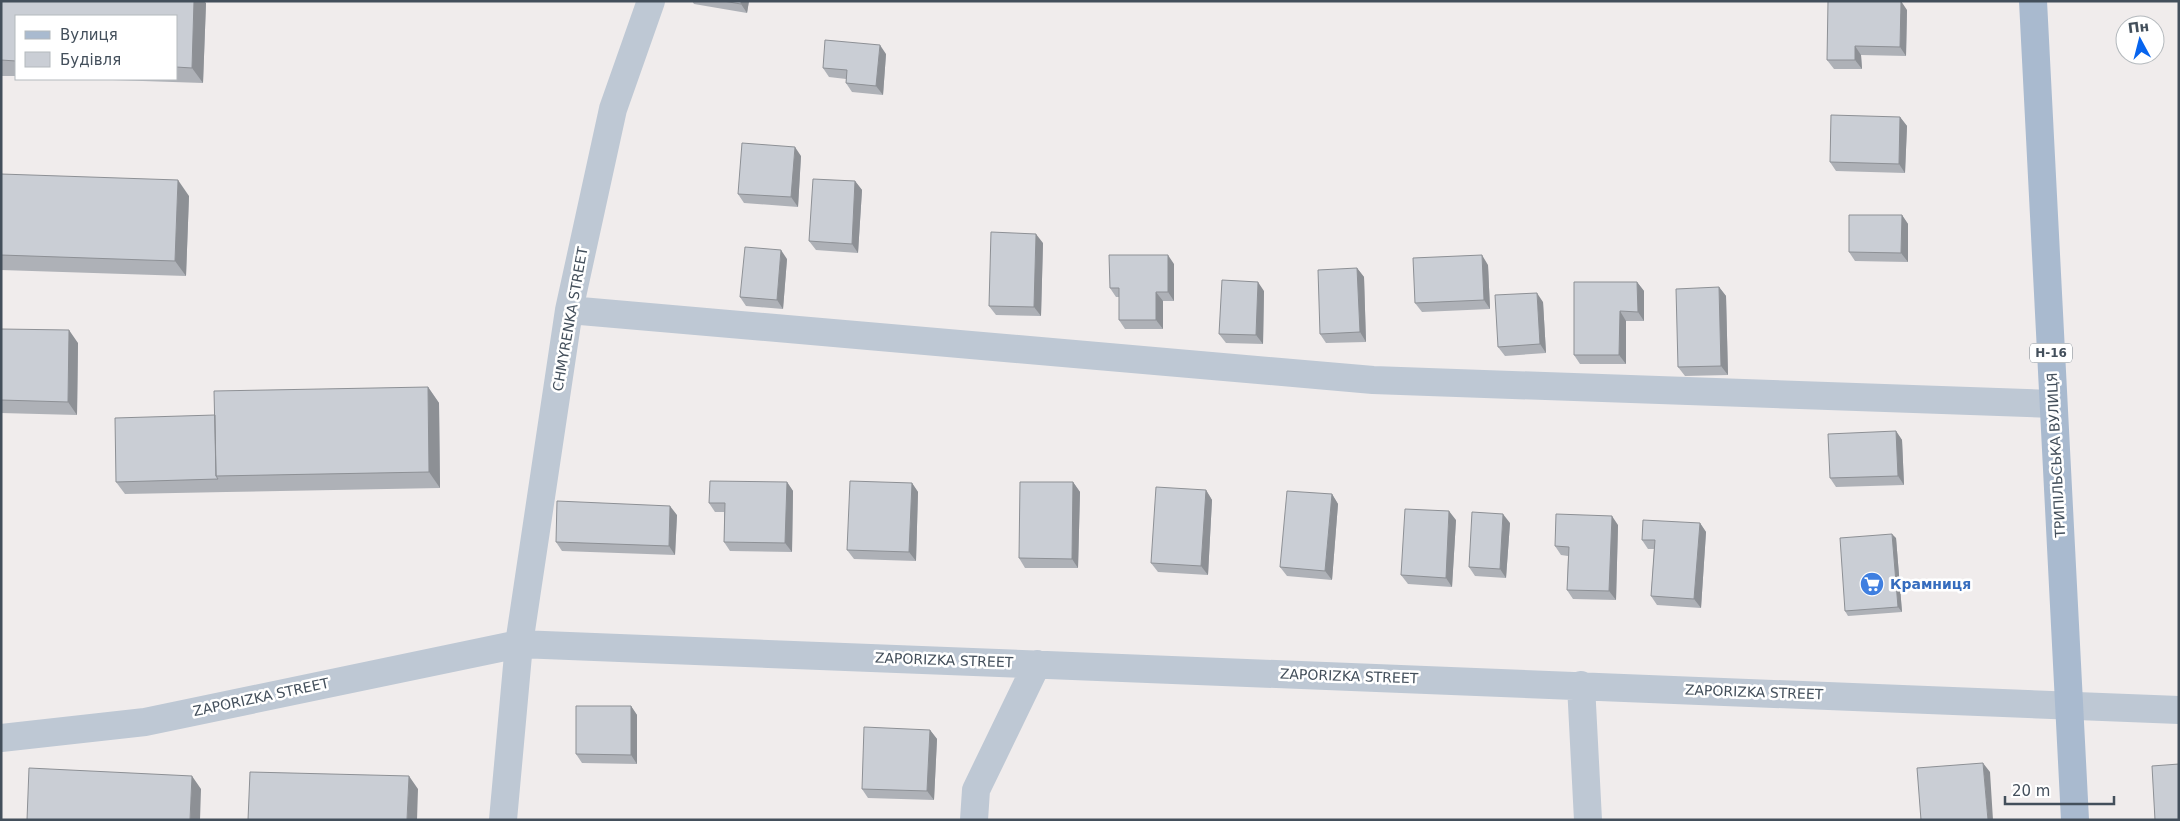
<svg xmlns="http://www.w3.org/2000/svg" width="2180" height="821" font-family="'DejaVu Sans',sans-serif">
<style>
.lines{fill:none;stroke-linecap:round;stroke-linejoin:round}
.minor{stroke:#bec8d4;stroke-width:28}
.major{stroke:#a9bacf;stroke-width:28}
.wall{fill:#aeb1b7}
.shaded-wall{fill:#8d9095}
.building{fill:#caced5;stroke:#8d9095}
.labels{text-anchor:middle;stroke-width:5;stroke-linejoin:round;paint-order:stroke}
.shield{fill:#fff;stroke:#7b848c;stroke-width:1}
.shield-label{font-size:12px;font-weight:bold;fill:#434f5b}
.street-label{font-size:14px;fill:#434f5b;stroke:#fff}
.shop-label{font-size:14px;font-weight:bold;fill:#366cbe;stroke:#fff;text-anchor:start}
</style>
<rect width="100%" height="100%" fill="#f0ecec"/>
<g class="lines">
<!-- minor -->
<path class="minor" d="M569,310l804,70 680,24
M1581,685l7,135
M1,738l144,-16 374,-78 1660,66
M503,820l16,-176 50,-334 44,-201 38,-108
M974,820l2,-30 61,-126"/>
<!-- major -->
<path class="major" d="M2033,1l42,819"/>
</g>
<!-- wall -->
<path class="wall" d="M1,1l205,2 -3,80 -120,-4h93v-63h-160v60h-15z
M692,1h57l-2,12 -53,-9z
M1907,10l-1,46 -45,-1 1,14h-28l-7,-9z
M886,54l-3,41 -31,-3 -6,-9v-4l-17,-2 -6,-9z
M1900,117l7,9 -2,47 -69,-2 -6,-9z
M801,156l-3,51 -54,-4 -6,-9z
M1,174l188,22 -3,80 -185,-6z
M855,181l7,9 -4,63 -42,-3 -7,-9z
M1902,215l6,9v38l-53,-1 -6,-9z
M1043,243l-2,73 -45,-1 -7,-9z
M787,259l-4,50 -37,-3 -6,-9z
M1174,264v37h-11v28h-38l-6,-9v-23h-3l-6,-9z
M1488,265l2,44 -68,3 -7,-9z
M1357,268l7,9 2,65 -40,1 -6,-9z
M1637,282l7,9v30h-18v43h-46l-6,-9z
M1719,287l7,9 2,79 -43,1 -7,-9z
M1264,291l-1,53 -37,-1 -7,-9z
M1543,302l3,51 -41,3 -7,-9z
M1,329l77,14 -1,72 -76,-2z
M428,387l11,16 1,85 -214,4 -101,2 -9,-12 99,-67z
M1896,431l6,9 2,45 -68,2 -6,-9z
M787,482l6,9 -1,61 -62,-1 -6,-9v-30h-9l-6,-9z
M1073,482l7,10 -2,76h-53l-6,-10z
M912,483l6,9 -2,69 -62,-2 -7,-9z
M1206,490l6,10 -4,75 -50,-3 -7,-9z
M1332,494l6,10 -6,76 -45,-4 -7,-9z
M677,515l-2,40 -113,-4 -6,-9z
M1456,520l-4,67 -44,-3 -7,-9z
M1510,523l-4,55 -31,-2 -6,-9z
M1700,523l6,9 -5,76 -44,-3 -6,-9 3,-47h-6l-6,-9z
M1618,525l-2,75 -43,-1 -6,-9 1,-34 -7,-1 -6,-9z
M1896,538l6,74 -54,4 -3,-5z
M631,706l6,9v49l-55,-1 -6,-9z
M930,730l7,9 -3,61 -66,-2 -6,-9z"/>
<!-- shaded-wall -->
<path class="shaded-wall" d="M194,1h10l2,2 -3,80 -11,-15z
M741,1h8l-2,12 -6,-9z
M1901,1l6,9 -1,46 -6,-9z
M880,45l6,9 -3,41 -7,-9z
M1855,46l6,9 1,14 -7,-9z
M1900,117l7,9 -2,47 -6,-9z
M795,147l6,9 -3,51 -7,-10z
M178,180l11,16 -3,80 -11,-15z
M855,181l7,9 -4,63 -6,-9z
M1902,215l6,9v38l-7,-9z
M1036,234l7,9 -2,73 -7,-9z
M781,250l6,9 -4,50 -6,-9z
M1168,255l6,9v37l-6,-9z
M1482,255l6,10 2,44 -6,-9z
M1357,268l7,9 2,65 -6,-10z
M1258,282l6,9 -1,53 -7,-9z
M1637,282l7,9v30l-6,-9z
M1719,287l7,9 2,79 -7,-9z
M1156,292l7,9v28l-7,-9z
M1537,293l6,9 3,51 -6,-9z
M1620,311l6,10v43l-7,-9z
M69,330l9,13 -1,72 -9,-13z
M428,387l11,16 1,85 -11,-16z
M1896,431l6,9 2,45 -6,-9z
M787,482l6,9 -1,61 -7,-9z
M1073,482l7,10 -2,76 -6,-9z
M912,483l6,9 -2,69 -7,-9z
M1206,490l6,10 -4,75 -7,-9z
M1332,494l6,10 -6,76 -7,-9z
M670,506l7,9 -2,40 -6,-9z
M1449,511l7,9 -4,67 -6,-9z
M1503,514l7,9 -4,55 -6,-9z
M1612,516l6,9 -2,75 -7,-9z
M1700,523l6,9 -5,76 -7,-9z
M1892,534l4,4 6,74 -4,-5z
M631,706l6,9v49l-6,-9z
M930,730l7,9 -3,61 -7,-9z
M1983,763l7,9 3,48h-5z
M192,776l9,13 -1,31h-10z
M409,776l9,13 -1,31h-10z"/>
<!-- building -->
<path class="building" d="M1,1h193l-2,67 -16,-1v-51h-160v45l-15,-1z
M723,1h18v3z
M1828,1h73l-1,46 -45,-1v14h-28z
M825,40l55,5 -4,41 -30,-3 1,-13 -24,-2z
M1831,115l69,2 -1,47 -69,-2z
M742,143l53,4 -4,50 -53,-3z
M1,174l177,6 -3,81 -174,-6z
M813,179l42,2 -3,63 -43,-3z
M1849,215h53l-1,38 -52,-1z
M991,232l45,2 -2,73 -45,-1z
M745,247l36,3 -4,50 -37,-3z
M1109,255h59v37h-12v28h-37v-32h-9z
M1482,255l2,45 -69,3 -2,-45z
M1357,268l3,64 -40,2 -2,-64z
M1222,280l36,2 -2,53 -37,-1z
M1574,282h63l1,30 -18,-1 -1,44h-45z
M1719,287l2,79 -43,1 -2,-78z
M1537,293l3,51 -42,3 -3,-52z
M1,329l68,1 -1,72 -67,-2z
M428,387l1,85 -213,4 -2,-85z
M215,415l1,61 2,3 -102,3 -1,-64z
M1896,431l2,45 -68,2 -2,-44z
M710,481l77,1 -2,61 -61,-1 1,-39h-16z
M850,481l62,2 -3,69 -62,-2z
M1020,482h53l-1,77 -53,-1z
M1156,487l50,3 -5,76 -50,-3z
M1287,491l45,3 -7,77 -45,-4z
M557,501l113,5 -1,40 -113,-4z
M1405,509l44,2 -3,67 -45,-3z
M1472,512l31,2 -3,55 -31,-2z
M1556,514l56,2 -3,75 -42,-1 2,-43 -14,-1z
M1643,520l57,3 -6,76 -43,-3 4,-56h-13z
M1892,534l6,73 -53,4 -5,-73z
M576,706h55v49l-55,-1z
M864,727l66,3 -3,61 -65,-2z
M1983,763l5,57h-67l-4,-52z
M2179,764v56h-24l-3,-54z
M29,768l163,8 -2,44h-163z
M250,772l159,4 -2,44h-159z"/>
<!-- icons -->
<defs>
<g id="supermarket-disc" transform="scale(1.25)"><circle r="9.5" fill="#3f7fe0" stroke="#fff"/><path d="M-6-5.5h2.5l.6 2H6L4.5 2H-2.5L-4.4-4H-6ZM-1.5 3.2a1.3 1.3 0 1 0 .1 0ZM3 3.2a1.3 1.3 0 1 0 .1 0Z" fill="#fff"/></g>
</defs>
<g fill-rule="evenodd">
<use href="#supermarket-disc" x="1872" y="584"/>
</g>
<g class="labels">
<!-- shield labels -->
<rect class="shield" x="2030" y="343.5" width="42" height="19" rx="4"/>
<g class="shield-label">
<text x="2051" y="357">Н-16</text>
</g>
<!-- street labels -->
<g class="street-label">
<text transform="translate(570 319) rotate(-80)" y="5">CHMYRENKA STREET</text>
<text transform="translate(2056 455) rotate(-93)" y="5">ТРИПІЛЬСЬКА ВУЛИЦЯ</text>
<text transform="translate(944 660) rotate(2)" y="5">ZAPORIZKA STREET</text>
<text transform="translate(1349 676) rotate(2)" y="5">ZAPORIZKA STREET</text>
<text transform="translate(1754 692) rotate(2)" y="5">ZAPORIZKA STREET</text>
<text transform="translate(261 697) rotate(-12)" y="5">ZAPORIZKA STREET</text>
</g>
<!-- shop labels -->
<g class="shop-label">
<text x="1890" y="589">Крамниця</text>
</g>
</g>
<!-- border -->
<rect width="2180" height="821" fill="none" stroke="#434f5b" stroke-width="5"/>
<!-- legend -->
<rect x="15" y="15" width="162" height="65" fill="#ffffff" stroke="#b4b9bd"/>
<rect x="25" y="31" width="25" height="8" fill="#a9bacf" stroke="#b4b9bd"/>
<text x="60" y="40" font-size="15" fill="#434f5b">Вулиця</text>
<rect x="25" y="52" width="25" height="15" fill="#caced5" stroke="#b4b9bd"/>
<text x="60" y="65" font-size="15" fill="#434f5b">Будівля</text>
<!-- north arrow -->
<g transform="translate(2140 40) rotate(353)"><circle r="24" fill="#ffffff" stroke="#b4b9bd"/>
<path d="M0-4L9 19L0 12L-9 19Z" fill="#0764ee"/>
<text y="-8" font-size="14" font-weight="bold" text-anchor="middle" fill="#434f5b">Пн</text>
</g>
<!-- scale -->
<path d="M2005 796v8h109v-8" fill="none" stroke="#434f5b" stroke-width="2.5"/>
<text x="2012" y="796" font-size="15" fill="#434f5b" stroke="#ffffff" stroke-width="4" paint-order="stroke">20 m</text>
</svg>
